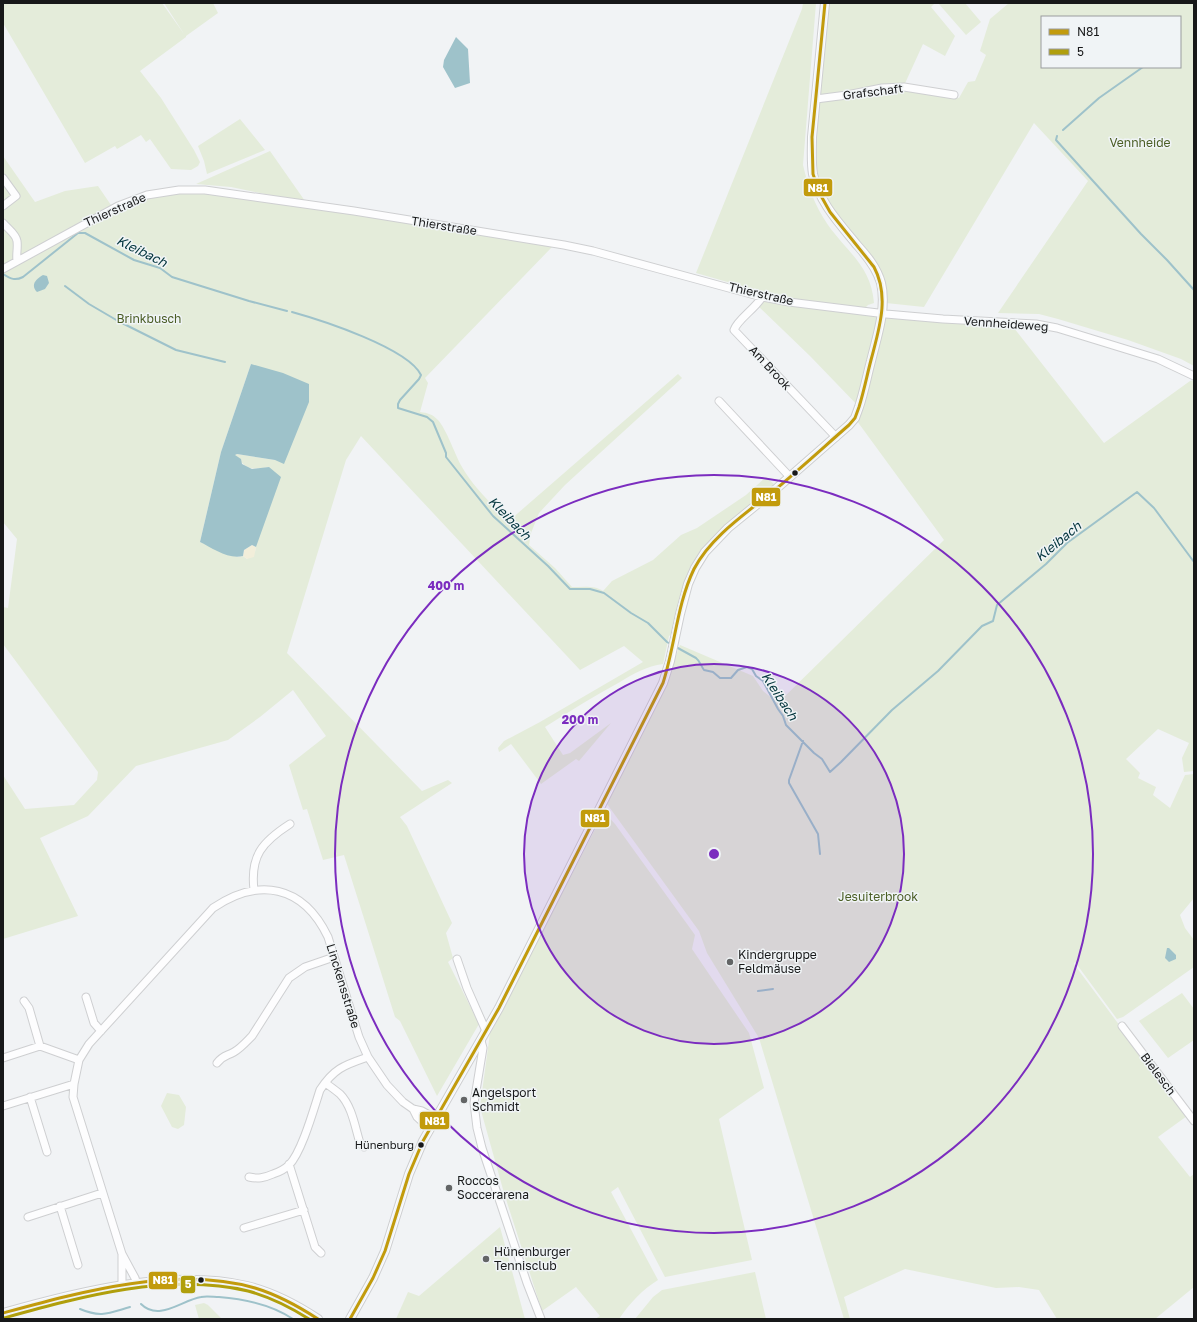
<svg xmlns="http://www.w3.org/2000/svg" width="1197" height="1322" font-family="'Golos Text',sans-serif">
<style>
.green{fill:#e4ecda;fill-rule:evenodd}
.sand{fill:#f2eeda}
.water{fill:#9ec2ca}
.lines{fill:none;stroke-linecap:round;stroke-linejoin:round}
.stream{stroke:#9ec2ca;stroke-width:2}
.minor-casing{stroke:#cecfd1;stroke-width:9}
.tertiary-casing{stroke:#cecfd1;stroke-width:10}
.minor{stroke:#fdfdfe;stroke-width:7}
.tertiary{stroke:#fdfdfe;stroke-width:8}
.bus-1-casing{stroke:#f0f4f6;stroke-width:6}
.bus-2-casing{stroke:#f0f4f6;stroke-width:6}
.bus-1{stroke:#c29b0c;stroke-width:3}
.bus-2{stroke:#b09f0c;stroke-width:3}
.ring{fill:none;stroke:#7b2cbf;stroke-width:2}
.bus-dot{fill:#171819;stroke:#f0f4f6;stroke-width:1.5}
.poi-dot{fill:#636566;stroke:#f0f4f6;stroke-width:1.5}
.labels{text-anchor:middle;stroke-width:3;stroke-linejoin:round;paint-order:stroke}
.bus-label{font-size:11px;fill:#171819;stroke:#f0f4f6;text-anchor:end}
.street-label{font-size:12px;fill:#171819;stroke:#f0f4f6}
.park-label{font-size:12px;fill:#4a5d24;stroke:#f0f4f6}
.poi-label{font-size:12px;fill:#171819;stroke:#f0f4f6;text-anchor:start}
.water-label{font-size:13px;font-style:italic;fill:#02343c;stroke:#f0f4f6}
.centre{fill:#7b2cbf;stroke:#f0f4f6;stroke-width:2}
.ring-label{font-size:12px;text-anchor:middle;font-weight:bold;fill:#7b2cbf;stroke:#f0f4f6;stroke-width:3;stroke-linejoin:round;paint-order:stroke}
.line-badge{stroke:#f0f4f6;stroke-width:1.5}
.badge-label{font-size:11px;text-anchor:middle;font-weight:bold;fill:#fff}
</style>
<rect width="100%" height="100%" fill="#f1f3f5"/>
<!-- green -->
<path class="green" d="M3,3h159l22,31 -20,-31h49l5,10 -32,23v1l-46,34 21,27 33,52 6,12 -2,4 -7,4 -20,-1 -21,-30 -4,3 -5,-7 -24,14 -2,-3 -30,17 -82,-140z
M803,3h13l-13,162c5,22 12,41 25,60 20,28 43,41 46,78l-6,2 -4,4 -74,-9 -94,-27 106,-264z
M828,3h107l-4,4 24,29 -10,20 -22,-12 -21,46 57,8 9,-16 7,-1 11,-26 -6,-4 10,-32 19,-16h185v363l-13,-7 -53,-19 -70,-21 -19,-5 -41,-1 90,-132 -54,-58 -110,184 -38,-4 -1,-19 -49,-68 -17,-32 -5,-24zM1042,17h138v50h-138z
M938,3h27l16,19 -15,13z
M240,119l25,31 -58,24 -3,-13 -6,-15z
M270,151l35,50 -40,-7 -34,-7 -35,-3z
M3,156l32,46 30,-11 33,-5 13,19 -108,60z
M196,191l229,34 127,22 -127,131 3,5 -8,29c8,1 12,2 18,8 9,10 17,35 24,47 10,18 32,41 48,53l168,-146 4,4 -117,107 -26,28 -8,20 -2,12 26,23 17,19c10,0 23,-2 31,4l9,-10 41,-21 28,-25 16,-7 49,-33 20,-18 9,8 -69,60 -7,9 -27,80 -3,2 -6,28c-16,2 -30,10 -43,18 -26,14 -50,29 -75,45l18,28 7,-2 41,-30 -32,38 -3,-2 -35,25 -30,-40 -12,8 -1,-4 6,-7 36,-19 103,-60 -19,-16 -44,24 -219,-234 -15,24 -59,193 135,138 26,-11 4,3 -52,34 7,9 45,97 -6,10 7,25 -5,4 31,62 -42,72 -37,-75 -5,-4 -51,-162 -21,5 -16,-51 -4,1 -14,-45 37,-29 -33,-46 -33,27 -32,23 -92,26 -48,50 -48,22 38,78 -75,23v-164l22,34 49,-4 23,-25 1,-8 -95,-128v-37l5,1 9,-69 -14,-17v-249l116,-65 28,-10zM251,364l24,96 -38,-6 -3,1c14,15 16,15 35,12l-14,85 -8,7 -4,-3 -5,1 -38,-15 21,-90z
M761,299l126,19 127,10 90,115 86,-62 4,-1v391l-10,1 -2,-14 7,-15 -31,-14 -32,30 14,14 -2,5 18,9 -3,8 17,13 15,-33 9,-1v124l-14,17 5,13 9,12v27l-71,50 -6,2 -42,-57 -1,2 109,147 1,4 3,1 -29,21 32,40 4,-3v113l-39,32h-98l-18,-29 -20,-3 -23,1 -91,-19 -61,28 6,22h-6l-85,-281 -52,-85 -8,-22 -92,-127 52,-103 21,-56 73,31 10,15 15,12 166,-163 -87,-119 5,-11 -52,-54 -53,-51z
M604,812l11,12 80,111 -3,14 57,84 15,55 -45,31 33,141 -87,17 -47,-90 -7,5 47,88c-15,9 -29,24 -39,39h-24l5,-3 -24,-29 -34,24 -38,-118 -24,-86 10,-74z
M1182,993l12,16v31l-26,18 -29,-37z
M167,1093l12,2 7,12 -2,18 -6,4 -6,-2 -11,-21z
M500,1227l25,92h-129l12,-27 11,4z
M755,1272l11,47h-131l18,-22 9,-7z
M204,1303l4,2 14,14h-23l-4,-14z"/>
<!-- sand -->
<path class="sand" d="M252,545l4,2 -2,10 -7,2 -4,-3 1,-6z"/>
<!-- water -->
<path class="water" d="M456,37l12,12 2,34 -15,5 -12,-21 1,-7z
M43,275l4,1 2,7 -4,6 -8,3c-7,-7 -1,-13 6,-17z
M251,364l32,9 26,11v18l-25,62 -9,-4 -38,-6 -2,1 6,4 1,5 10,5 17,-2 12,10 -25,70 -4,-2 -8,5 -1,6c-14,4 -31,-8 -43,-14l21,-90z
M1167,948h2l7,7v4l-7,3 -4,-4z"/>
<g class="lines">
<!-- stream -->
<path class="stream" d="M1063,130l36,-32 44,-31
M1057,136l-1,4 85,94 26,26 27,30
M3,274c8,5 12,7 20,3l55,-44h7l49,27 26,8 12,9 77,24 38,10
M65,286l24,18 29,17 58,29 49,12
M292,312c29,8 116,36 129,63l-2,4 -19,21 -2,4v4l29,9 6,5 13,31v4l47,59 55,50 22,23h20l14,4 27,20 17,10 19,19 5,3
M676,647l20,11c4,3 5,8 8,12l9,2 7,6h11l7,-8 9,-3 5,2 4,7 7,5 15,28 5,7 3,9 28,28 8,6 8,13 11,-10 51,-52 46,-39 44,-45 11,-5 4,-16 49,-41 21,-21 70,-51 17,16 40,54
M803,741l-14,39v3l29,51 2,20
M758,991l15,-2
M141,1304c18,18 41,-4 60,-7 5,-1 13,0 18,0 26,2 53,8 74,22
M80,1309c21,9 29,4 50,-2"/>
<!-- minor casing -->
<g class="minor-casing">
<path id="minor" d="M816,99l31,-4 35,-7 22,-1 50,8
M3,178l13,18 -13,10
M3,223c4,5 13,11 14,18 1,7 -1,13 0,20
M3,269l115,-63 29,-11 32,-5h26l149,21 210,34 29,6 169,46 27,5 97,12 57,5 93,5 21,4 101,31 36,17
M762,297c-6,11 -25,23 -28,33l102,107
M719,401l71,76
M254,890c-4,-34 8,-48 36,-66
M457,959l10,29 19,43
M86,997l8,26 7,8
M24,1001l5,7 11,38
M1122,1026l72,95
M481,1041l2,7 -9,55 3,25 5,20 45,135 14,36
M3,1058l37,-12 39,14
M217,1063c6,-8 10,-7 17,-11 7,-4 12,-10 18,-16l37,-58 16,-11 29,-10
M325,1083c5,3 10,7 15,11 12,12 15,33 20,49l4,4
M30,1097l17,55
M3,1106l71,-22
M413,1109l4,8 12,11
M289,1164l26,83 6,6
M249,1177c9,2 15,1 24,-3 6,-2 12,-5 16,-9 13,-13 25,-57 31,-75 14,-22 25,-25 48,-33
M60,1206l18,59
M28,1217l74,-24
M244,1228l60,-18
M122,1254v31
M137,1284l-2,-6 -13,-24 -49,-157 1,-13 5,-24 10,-16 124,-136c46,-31 90,-23 115,29l31,100 9,20 19,28 16,17 10,7 9,2 13,7"/>
</g>
<!-- tertiary casing -->
<g class="tertiary-casing">
<path id="tertiary" d="M3,1313c74,-21 167,-45 244,-27 25,6 50,19 71,33
M350,1319l23,-41 12,-27 24,-77 14,-33 76,-133 164,-325 7,-22 10,-47 8,-30 7,-16 10,-16 23,-24 49,-40 72,-63 6,-7 4,-11c5,-15 8,-31 12,-46 6,-25 16,-53 10,-78 -4,-15 -14,-27 -24,-38 -18,-22 -38,-43 -44,-71 -2,-12 -1,-25 -1,-37l13,-134"/>
</g>
<!-- minor -->
<use href="#minor" class="minor"/>
<!-- tertiary -->
<use href="#tertiary" class="tertiary"/>
<!-- bus-1 casing -->
<g class="bus-1-casing">
<path id="bus-1" d="M3,1313c77,-21 173,-48 252,-25 23,7 43,18 63,31
M350,1319l23,-41 12,-27 24,-77 14,-33 76,-133 164,-325c12,-37 14,-79 31,-114 17,-33 54,-57 82,-80 25,-21 49,-43 73,-64l6,-7 4,-11c5,-16 8,-32 12,-47 8,-31 19,-63 3,-93l-44,-55 -10,-18 -7,-20 -1,-37 13,-134"/>
</g>
<!-- bus-2 casing -->
<g class="bus-2-casing">
<path id="bus-2" d="M4,1318c76,-21 165,-46 244,-27 22,6 42,16 61,28"/>
</g>
<!-- bus-1 -->
<use href="#bus-1" class="bus-1"/>
<!-- bus-2 -->
<use href="#bus-2" class="bus-2"/>
</g>
<!-- distance rings -->
<circle cx="714" cy="854" r="190" fill="#7b2cbf" fill-opacity=".12"/>
<g class="ring">
<circle cx="714" cy="854" r="190"/>
<circle cx="714" cy="854" r="379"/>
</g>
<!-- markers -->
<g class="bus-dot">
<circle cx="795" cy="473" r="3.5"/>
<circle cx="421" cy="1145" r="3.5"/>
<circle cx="201" cy="1280" r="3.5"/>
</g>
<g class="poi-dot">
<circle cx="730" cy="962" r="4"/>
<circle cx="464" cy="1100" r="4"/>
<circle cx="449" cy="1188" r="4"/>
<circle cx="486" cy="1259" r="4"/>
</g>
<g class="labels">
<!-- bus labels -->
<g class="bus-label">
<text x="414" y="1149">Hünenburg</text>
</g>
<!-- street labels -->
<g class="street-label">
<text transform="translate(873 92) rotate(-7)" y="4">Grafschaft</text>
<text transform="translate(115 210) rotate(-24)" y="4">Thierstraße</text>
<text transform="translate(444 226) rotate(9)" y="4">Thierstraße</text>
<text transform="translate(761 294) rotate(13)" y="4">Thierstraße</text>
<text transform="translate(1006 324) rotate(4)" y="4">Vennheideweg</text>
<text transform="translate(770 368) rotate(47)" y="4">Am Brook</text>
<text transform="translate(343 986) rotate(73)" y="4">Linckensstraße</text>
<text transform="translate(1158 1074) rotate(53)" y="4">Bielesch</text>
</g>
<!-- park labels -->
<g class="park-label">
<text x="1140" y="147">Vennheide</text>
<text x="149" y="323">Brinkbusch</text>
<text x="878" y="901">Jesuiterbrook</text>
</g>
<!-- poi labels -->
<g class="poi-label">
<text x="738" y="959">Kindergruppe<tspan x="738" dy="14">Feldmäuse</tspan></text>
<text x="472" y="1097">Angelsport<tspan x="472" dy="14">Schmidt</tspan></text>
<text x="457" y="1185">Roccos<tspan x="457" dy="14">Soccerarena</tspan></text>
<text x="494" y="1256">Hünenburger<tspan x="494" dy="14">Tennisclub</tspan></text>
</g>
<!-- water labels -->
<g class="water-label">
<text transform="translate(142 251) rotate(26)" y="5">Kleibach</text>
<text transform="translate(510 518) rotate(46)" y="5">Kleibach</text>
<text transform="translate(1058 541) rotate(-39)" y="5">Kleibach</text>
<text transform="translate(780 696) rotate(57)" y="5">Kleibach</text>
</g>
</g>
<circle cx="714" cy="854" r="6" class="centre"/>
<g class="ring-label">
<text x="446" y="590">400 m</text>
<text x="580" y="724">200 m</text>
</g>
<g class="line-badge">
<rect x="803" y="178" width="30" height="19" rx="4" fill="#c29b0c"/>
<rect x="751" y="487" width="30" height="20" rx="4" fill="#c29b0c"/>
<rect x="580" y="809" width="30" height="19" rx="4" fill="#c29b0c"/>
<rect x="419" y="1111" width="31" height="19" rx="4" fill="#c29b0c"/>
<rect x="148" y="1271" width="30" height="19" rx="4" fill="#c29b0c"/>
<rect x="180" y="1275" width="16" height="19" rx="4" fill="#b09f0c"/>
</g>
<g class="badge-label">
<text x="818" y="192">N81</text>
<text x="766" y="501">N81</text>
<text x="595" y="822">N81</text>
<text x="435" y="1125">N81</text>
<text x="163" y="1284">N81</text>
<text x="188" y="1288">5</text>
</g>
<!-- border -->
<rect width="1197" height="1322" fill="none" stroke="#171819" stroke-width="8"/>
<!-- legend -->
<rect x="1041" y="16" width="140" height="52" fill="#f0f4f6" stroke="#999c9e"/>
<rect x="1049" y="29" width="20" height="6" fill="#c29b0c" stroke="#999c9e"/>
<text x="1077" y="36" font-size="12" fill="#171819">N81</text>
<rect x="1049" y="49" width="20" height="6" fill="#b09f0c" stroke="#999c9e"/>
<text x="1077" y="56" font-size="12" fill="#171819">5</text>
</svg>
